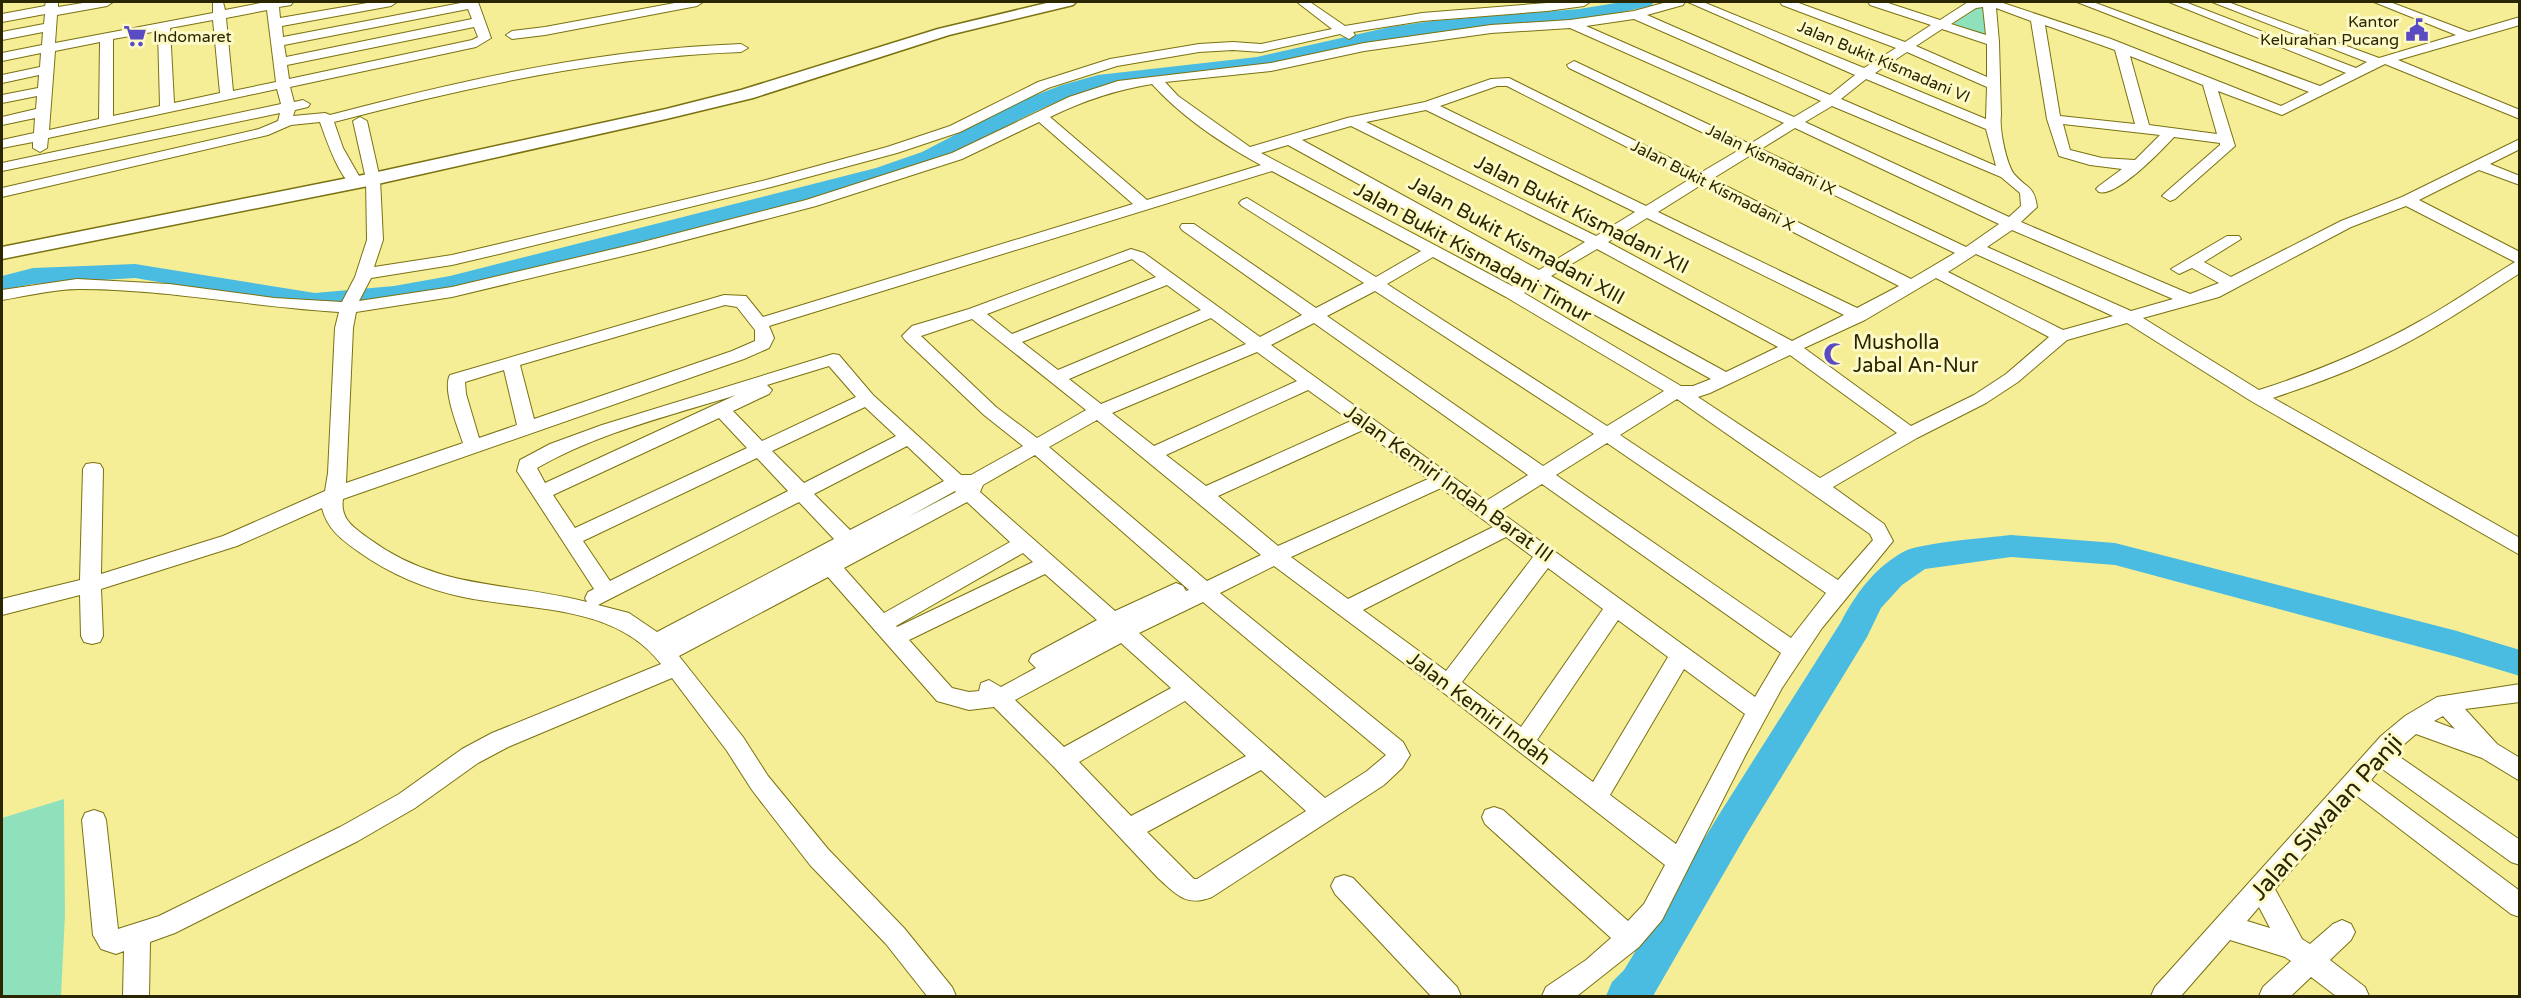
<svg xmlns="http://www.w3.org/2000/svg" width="2521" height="998" font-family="'Varela Round',sans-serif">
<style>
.green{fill:#8fe1bb}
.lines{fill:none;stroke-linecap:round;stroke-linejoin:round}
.river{fill:#4abbe1;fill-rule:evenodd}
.minor-casing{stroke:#7a7111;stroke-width:2}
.tertiary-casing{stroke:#7a7111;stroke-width:3}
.minor{fill:#fff;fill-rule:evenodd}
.tertiary{fill:#fff;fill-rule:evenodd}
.labels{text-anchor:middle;stroke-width:6;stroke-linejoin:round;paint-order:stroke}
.far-poi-label{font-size:16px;fill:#2a2601;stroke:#fefac8;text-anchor:end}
.far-street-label{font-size:16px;fill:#2a2601;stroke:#fefac8}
.street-label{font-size:20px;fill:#2a2601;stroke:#fefac8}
.poi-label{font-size:20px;fill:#2a2601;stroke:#fefac8;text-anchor:start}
.near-street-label{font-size:24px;fill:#2a2601;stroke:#fefac8}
</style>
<rect width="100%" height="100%" fill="#f6ee97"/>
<!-- green -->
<path class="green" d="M1979,6l8,3 4,29 -40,-13z
M64,799l1,116 -4,81h-59v-178z"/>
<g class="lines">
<!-- river -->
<path class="river" d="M1622,2h32l-3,4 -72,15 -147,12 -42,6 -133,30 -157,18c-58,16 -107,48 -160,74 -15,7 -32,11 -48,17l-432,110 -66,14 -79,7 -180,-31 -102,6 -31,6v-14l31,-8 102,-4 180,29 79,-7 56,-10 426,-108 46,-16 98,-51 42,-16 36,-10 159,-18 133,-30 42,-6 147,-12z
M2011,535l104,8 342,88 63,19v26l-63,-19 -342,-92 -104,-8 -86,12 -23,16 -21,23 -14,29 -121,198 -93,161h-47l6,-14 12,-12 96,-157 121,-191c15,-29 34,-55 64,-71 20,-9 82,-13 106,-16z"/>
<!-- minor casing -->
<g class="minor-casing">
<path id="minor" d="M46,2h12v5l31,-5h24l-6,4 -50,9 -2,28 158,-30v-11h10l2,8 41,-8h27l-2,3 -12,2 1,11 93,-16h24l-6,4 -109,20 1,11 183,-35h12l13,36 -15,9 -186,40 4,15 9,-2 7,4 -2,3 -13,3 -2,6 32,-3 5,2c135,-36 271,-66 411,-71l7,4 -7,4c-139,5 -273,35 -407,70l9,26 20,35 -7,4c-15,-3 -31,-51 -36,-65l-29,3 -23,10 -266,62v-9l257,-59 19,-8 2,-8 -278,58v-8l279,-59 -4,-15 -229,49 -1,10 -7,4 -7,-4v-6l-31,6v-8l32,-7 1,-15 -33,7v-8l34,-8 1,-13 -35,7v-8l36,-7 1,-13 -37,8v-8l38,-8 1,-14 -39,8v-8l40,-8 1,-13 -41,8v-8l42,-8 1,-10 -43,8v-8l43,-8zM468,9l4,10 -186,38 -2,-12zM267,10l9,72 -43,9 -7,-73zM213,20l7,73 -46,10 -4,-75zM474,27l4,10 -6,3 -183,39 -2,-14zM158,31l2,75 -47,10v-77zM100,42l-1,77 -50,11 6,-79z
M680,2h23l-6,4 -152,29 -33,4 -6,-4 6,-4 33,-4z
M1297,2h13l35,24 77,-13 138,-11h30l-6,4 -37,5 -125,10 -69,11 2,3 -6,4 -9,-5 -79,18 -28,-2 -34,2 -82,14 -69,22 -88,44 -63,21 -122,33 -272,67 -51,12 -81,13 -12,23 93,-14 183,-43 171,-44 146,-47 117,-56 49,-16 153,-18 93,-20 127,-18 79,-5 64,-9 33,-9h18l-2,3 -36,10 183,80 25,-20 -167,-73h15l161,66 32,-20 -114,-43 -2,-3h16l109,40 26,-17 -61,-20 -2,-3h17l55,18 28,-18h32l111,37 170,67 28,-14 -232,-90h16l227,84 26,-13 -177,-71h16l171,66 11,-6 -155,-60h16l151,56 77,-23 -82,-33h16l79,30 51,-15v8l-122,35 122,50v9l-135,-55 -103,51 -64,-24 17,55 -60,53 -5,2 -8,-5 3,-3 55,-48v-2l-46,-6c-13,14 -57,60 -75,55l-3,-3 3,-3 23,-17 -32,-4 -31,-9 -12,-37 -16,-98 -35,-13 3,34 2,73c-2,13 5,48 13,59 13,15 20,11 23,33l-16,15 169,72 29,-11 -27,-15 -13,6 -8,-5 56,-33h12l2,3 -37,23 27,15 110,-56 61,-24 118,-58v10l-30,15 30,12v9l-41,-15 -60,30 101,52v21c-47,30 -93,62 -144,85 -33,16 -68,28 -103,40l247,140v17l-269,-154 -124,-78 -60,17 -49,42 -32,21 -69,35 -84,49 51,37 9,17 -71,87 -40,60 -36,66 -84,166 -23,27 -62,49h-35l4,-9 40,-27 25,-22 -126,-114 -3,-7 3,-7 9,-3 9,3 125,111 16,-17 21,-39 -225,-175 -166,-124 -54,27 183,149 7,13 -8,13 -18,17 -172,112c-26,10 -35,-2 -54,-19l-104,-111 -60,-60 -25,3 -32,-9 -109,-124 -149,79 64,81 25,39 60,73 76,79 48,59 4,9h-29l-41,-52 -76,-79 -58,-75 -25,-39 -55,-73 -164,69 -30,16 -63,45 -57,33 -183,92 -25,9 -1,54h-26l1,-45 -8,3 -15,-5 -8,-14 -11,-115 3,-7 9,-3 9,3 3,7 12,109 41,-13 181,-89 59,-33 63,-45 30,-16 169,-69c-46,-60 -130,-53 -198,-67 -38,-8 -73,-23 -104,-45 -17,-12 -32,-23 -37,-44l-85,38 -136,43 2,47 -3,6 -8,2 -8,-2 -3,-6 -1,-41 -78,20v-16l78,-19 3,-111 3,-5 7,-1 7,1 3,5 -2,105 122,-38 102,-45 3,-18 7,-145 4,-16c-87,-5 -173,-23 -260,-23 -25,0 -52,7 -77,11v-10l75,-11 92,5 105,14 68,4 13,-25 12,-37 -1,-61 -13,-58 7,-4 7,4 13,58 3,61 -9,27 78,-12 51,-12 263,-63 121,-33 63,-21 88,-44 72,-23 89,-15 34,-2 28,2 71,-15zM1983,7l3,28 -35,-11 25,-16zM1634,19l187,82 -27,16 -208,-91zM2045,25l70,25 20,74 -75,-8zM1570,28l214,95 -34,21 -176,-83 -7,4 2,3 170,82 -39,23 -191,-95 -18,1 -66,23 -78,16 -97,29 -72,-51 -13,-14 106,-11 93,-20 127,-18zM1942,29l45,15v33l-71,-31zM1907,52l80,35 -1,32 -111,-46zM2130,56l73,29 14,49 -68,-9zM1866,79l120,50 10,37 -155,-67zM1152,84c29,32 70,60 109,81l-114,35 -97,-83c33,-16 65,-27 102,-33zM1497,86h10l183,93 -44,27 -206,-100zM1832,106l169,71 19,16 1,13 -12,11 -204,-95zM1426,110l209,102 -39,24 -230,-114zM1039,122l94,82 -370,113 -17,-21 -22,-1 -274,80c-8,14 8,53 13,68l-117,40 7,-155 3,-16 96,-15 192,-46 172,-45 146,-47zM2063,124l97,11 -25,25 -33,-2 -32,-8zM1351,126l234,116 -46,28 -237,-130zM1795,128l204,96 -33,23 -205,-98zM1288,145l239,132 -15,9 -251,-133zM1751,155l204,98 -44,26 -199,-100zM1272,171l149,80 -45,26 -129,-79 -5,2 -3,3 3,3 122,77 -48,25 -122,-84h-12l-2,3 2,3 120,85 -42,22 -116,-84 -13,-4 -162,60 -57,17 -10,10 3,4 79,75 39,31 -52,29h-10l-88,-80 -34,-40 -6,-1 -231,71 -52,19 -30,16 -3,11 77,118 -6,3 -3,6 2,4c-81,-21 -147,-11 -219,-64 -15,-11 -28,-19 -25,-39l401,-140 25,-11 5,-10 -5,-12zM1701,185l198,101 -42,22 -199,-96zM2406,206l109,56c-32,19 -62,41 -95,59 -51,29 -105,51 -161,69l-116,-72 76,-21 132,-70zM1647,218l197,97 -52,26 -184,-99zM2012,230l161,69 -42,12 -144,-64zM1597,249l181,98 -52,25 -175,-96zM1976,254l137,62 -50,14 -115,-58zM1433,257l73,40 158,94 -57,35 -220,-142zM1132,259l24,18 -144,57 -25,-20zM1936,278l113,59 -43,37 -32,21 -63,31 -107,-78 61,-28zM1539,284l172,95 -18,7h-12l-157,-93zM1167,285l34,25 -143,60 -36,-28zM1375,291l219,143 -51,32 -216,-150zM725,305l12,2 18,23v11l-23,10 -198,68 -14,-54zM1211,318l35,26 -145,60 -32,-25zM972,319l114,91 -49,28 -41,-31 -75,-71zM1314,323l214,152 -42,26 -215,-156zM1257,352l40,29 -143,65 -42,-33zM1790,355l107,78 -77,45 -122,-81 12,-4zM829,366l27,31 -94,44 -29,-30 36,-17 3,-4 -5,-5zM504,370l13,55 -38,13 -13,-44 -1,-12zM1308,390l43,31 -145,65 -40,-31zM736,395l-191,88 -8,-15c61,-35 132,-52 199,-73zM1677,399l193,135 3,6 -35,40 -218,-145zM865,407l31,29 -92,47 -32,-32zM719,418l28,30 -172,80 -22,-33zM1097,420l164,135 -54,26 -158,-134zM1363,430l65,49 -150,67 -60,-50zM1607,443l219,150 -35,45 -235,-163zM907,446l37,35 -94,49 -36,-36zM1035,455l154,135 -3,1 -3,-5 -7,-3 -61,28 -135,-119 3,-7zM757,458l31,33 -178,90 -27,-40zM1542,484l239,169 -26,44 -256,-186zM1441,488l52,39 -145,72 -57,-42zM955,491l1,1 -48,25zM799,502l35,37 -177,93 -28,-19 -31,-8zM967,502l43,40 -126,71 -40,-45zM1506,537l27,20 -87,114 -83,-61zM1023,553l10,9 -136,65 -1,-1zM1548,568l55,41 -82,118 -59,-45zM1045,574l52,46 -65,35 -3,6 7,7 -35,19 -12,-7 -8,3 -2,8 -10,1 -17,-4 -43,-48zM1203,602l183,153 -19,16 -42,27 -186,-165zM1618,620l50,37 -75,125 -56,-42zM1121,643l50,45 -107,59 -49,-47zM1684,669l61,45 -69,130 -66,-49zM1185,701l61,55 -115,60 -52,-54zM1261,770l45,41 -109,68h-3l-47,-47z
M2520,684v18l-55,7 32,35 23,14v23l-38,-23 -66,-24 -22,19 126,87v25l-9,-3 -130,-94 -10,12 149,111v26l-9,-3 -154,-118 -82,93 27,50 8,5 23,-20 9,-4 9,4 4,8 -4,8 -21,20 35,27 4,9h-33l-25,-19 -20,19h-32l4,-9 28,-26 -6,-4 -55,-17 -49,56h-30l4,-9 226,-251 24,-20 32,-19zM2443,716l12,13 -21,-8zM2259,907l11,21 -23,-7z
M1344,875l9,3 104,109 4,9h-30l-96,-102 -4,-8 4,-8z"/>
</g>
<!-- tertiary casing -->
<g class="tertiary-casing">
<path id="tertiary" d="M1051,2h25l-3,3 -124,30 -196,63 -87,21 -293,66 -371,74v-12l371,-74 293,-64 75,-19 197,-61z"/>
</g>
<!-- minor -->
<use href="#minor" class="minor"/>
<!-- tertiary -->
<use href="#tertiary" class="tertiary"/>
</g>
<!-- icons -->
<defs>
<g id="civic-bare" transform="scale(1.8)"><path d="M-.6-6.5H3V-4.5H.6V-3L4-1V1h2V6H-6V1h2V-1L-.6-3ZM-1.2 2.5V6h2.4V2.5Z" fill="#5a4bc3" stroke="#fefac8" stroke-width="2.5" paint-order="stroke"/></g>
<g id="supermarket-bare" transform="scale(1.8)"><path d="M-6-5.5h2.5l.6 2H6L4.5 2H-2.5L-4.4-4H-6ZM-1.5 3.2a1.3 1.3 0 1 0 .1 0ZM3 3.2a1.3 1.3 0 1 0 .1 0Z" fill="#5a4bc3" stroke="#fefac8" stroke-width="2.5" paint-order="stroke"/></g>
<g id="mosque-bare" transform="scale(1.8)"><path d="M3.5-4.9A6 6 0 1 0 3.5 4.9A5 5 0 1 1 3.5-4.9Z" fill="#5a4bc3" stroke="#fefac8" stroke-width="2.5" paint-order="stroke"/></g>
</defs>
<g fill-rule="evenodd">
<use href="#civic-bare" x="2417" y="30"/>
<use href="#supermarket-bare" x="135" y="36"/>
<use href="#mosque-bare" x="1835" y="354"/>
</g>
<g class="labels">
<!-- far-poi labels -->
<g class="far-poi-label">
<text x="2399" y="27">Kantor<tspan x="2399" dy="18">Kelurahan Pucang</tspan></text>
<text x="153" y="42" text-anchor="start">Indomaret</text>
</g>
<!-- far-street labels -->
<g class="far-street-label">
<text transform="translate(1884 61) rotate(23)" y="6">Jalan Bukit Kismadani VI</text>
<text transform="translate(1771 159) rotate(26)" y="6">Jalan Kismadani IX</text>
<text transform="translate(1713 185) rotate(27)" y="6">Jalan Bukit Kismadani X</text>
</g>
<!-- street labels -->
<g class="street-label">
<text transform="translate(1582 214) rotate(27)" y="7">Jalan Bukit Kismadani XII</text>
<text transform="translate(1517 240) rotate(29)" y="7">Jalan Bukit Kismadani XIII</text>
<text transform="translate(1473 252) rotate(29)" y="7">Jalan Bukit Kismadani Timur</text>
<text transform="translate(1449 483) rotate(36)" y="7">Jalan Kemiri Indah Barat III</text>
<text transform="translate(1479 708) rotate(37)" y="7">Jalan Kemiri Indah</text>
</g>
<!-- poi labels -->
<g class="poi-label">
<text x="1853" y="349">Musholla<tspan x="1853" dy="23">Jabal An-Nur</tspan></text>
</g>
<!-- near-street labels -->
<g class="near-street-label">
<text transform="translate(2326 817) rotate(-48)" y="8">Jalan Siwalan Panji</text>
</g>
</g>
<!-- border -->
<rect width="2521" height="998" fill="none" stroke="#2a2601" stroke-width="6"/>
</svg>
